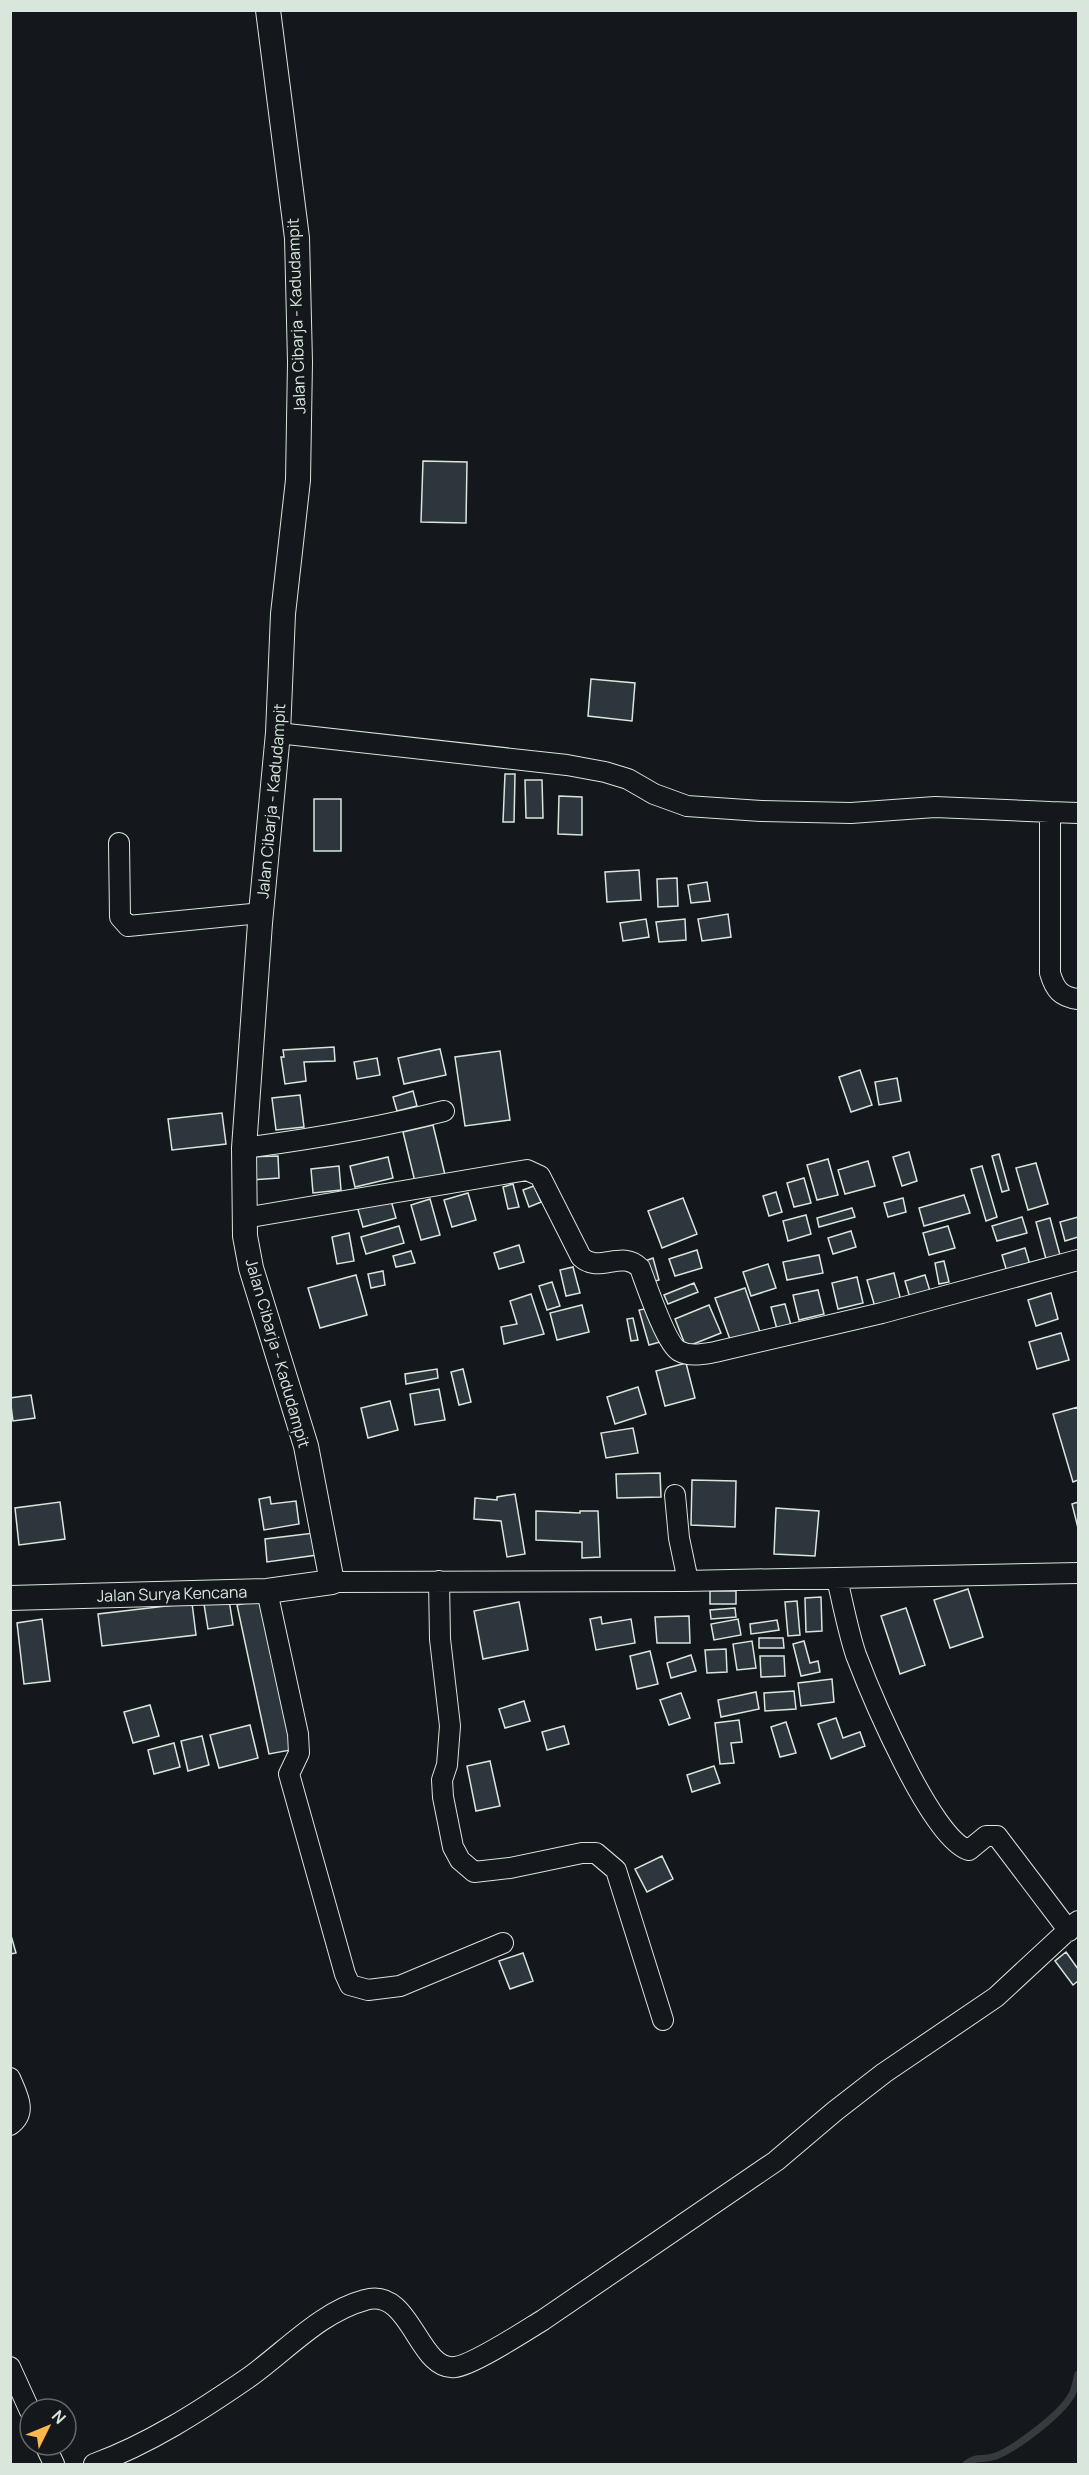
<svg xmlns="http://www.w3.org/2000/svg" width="1089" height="2475" font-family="Manrope,sans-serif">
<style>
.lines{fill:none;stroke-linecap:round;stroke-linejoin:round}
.stream{stroke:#363b3e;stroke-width:7}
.building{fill:#2c363c;stroke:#d8e6dc;stroke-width:1.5}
.minor-casing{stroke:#d8e6dc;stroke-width:22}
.tertiary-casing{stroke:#d8e6dc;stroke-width:26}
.minor{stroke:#14181c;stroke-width:20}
.tertiary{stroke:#14181c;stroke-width:24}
.labels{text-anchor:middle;stroke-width:4.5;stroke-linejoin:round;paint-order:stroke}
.street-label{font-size:16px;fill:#d8e6dc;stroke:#14181c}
</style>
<rect width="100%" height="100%" fill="#14181c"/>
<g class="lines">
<!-- stream -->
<path class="stream" d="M966,2464c11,-9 17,-3 30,-8 20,-8 64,-41 75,-60 4,-6 5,-15 7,-22"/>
</g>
<!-- building -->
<path class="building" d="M423,461l44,1 -1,61 -45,-1z
M591,679l44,4 -3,38 -44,-5z
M505,774h10l-1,48h-11z
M525,780h17l1,38h-17z
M559,796l23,1v38l-24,-1z
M314,799h27v52h-27z
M639,870l2,30 -34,2 -2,-30z
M677,878l1,28 -20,1 -1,-28z
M707,882l3,19 -19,2 -3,-18z
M728,914l3,23 -29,4 -4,-22z
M646,919l3,18 -26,4 -3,-18z
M685,919l1,21 -27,2 -3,-20z
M334,1047l1,14 -31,1 2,19 -21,3 -4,-27h3l-1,-7z
M440,1049l6,26 -42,9 -6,-26z
M500,1051l10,69 -45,6 -10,-69z
M377,1058l3,17 -23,4 -3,-17z
M860,1070l12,35 -21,7 -12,-35z
M897,1078l4,23 -22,4 -4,-23z
M413,1091l4,15 -20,5 -4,-14z
M300,1095l4,32 -28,3 -4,-32z
M222,1113l4,31 -54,6 -4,-31z
M433,1125l13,54 -30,7 -13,-54z
M909,1152l8,29 -15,5 -9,-29z
M999,1154l10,36 -7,2 -10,-36z
M278,1156l1,22 -27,2 -2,-23z
M388,1157l5,21 -38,9 -5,-21z
M828,1159l10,36 -21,5 -10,-35z
M868,1161l7,25 -30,8 -7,-24z
M1036,1163l12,41 -20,6 -12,-42z
M339,1166l2,24 -28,3 -2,-24z
M982,1166l15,51 -11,4 -15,-52z
M804,1178l7,25 -17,4 -7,-24z
M513,1184l6,23 -11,2 -5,-22z
M534,1186l7,16 -12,5 -6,-17z
M776,1192l6,20 -13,4 -6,-20z
M468,1193l8,27 -24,7 -8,-27z
M964,1195l6,18 -46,13 -5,-18z
M390,1197l6,21 -33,9 -6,-21z
M683,1198l14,36 -35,14 -14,-37z
M903,1198l3,14 -18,5 -4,-14z
M430,1199l10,36 -19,5 -10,-35z
M852,1208l3,9 -36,10 -2,-9z
M806,1215l5,19 -23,7 -5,-20z
M1022,1217l5,16 -30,8 -5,-15z
M1078,1217v20l-13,4 -5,-19z
M1050,1218l10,37 -14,4 -10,-37z
M399,1226l5,17 -38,11 -5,-17z
M948,1226l7,22 -26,7 -6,-22z
M851,1231l5,16 -23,7 -5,-16z
M349,1233l5,28 -17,3 -5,-27z
M519,1245l5,17 -25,7 -5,-16z
M1025,1248l5,17 -23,7 -5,-17z
M697,1250l5,18 -27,8 -6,-17z
M411,1251l4,12 -19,4 -3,-11z
M819,1255l4,18 -36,7 -4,-18z
M653,1258l6,22 -8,2 -6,-21z
M944,1261l5,21 -10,2 -4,-21z
M768,1264l8,24 -25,8 -8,-24z
M573,1267l7,26 -14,3 -6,-26z
M383,1271l2,14 -14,3 -3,-14z
M894,1273l7,28 -26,6 -8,-27z
M356,1275l11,40 -47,13 -12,-40z
M925,1275l5,16 -20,7 -5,-17z
M857,1277l6,26 -25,6 -6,-26z
M552,1282l8,24 -13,4 -8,-24z
M694,1283l4,9 -30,12 -4,-9z
M745,1288l15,44 -29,10 -16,-44z
M818,1290l6,24 -25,6 -6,-25z
M1051,1293l7,26 -22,7 -8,-26z
M531,1294l13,40 -40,10 -3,-17 16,-3 -7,-23z
M785,1304l7,25 -14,4 -7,-26z
M582,1305l7,27 -32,8 -7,-27z
M709,1305l12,28 -35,14 -11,-28z
M650,1308l10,34 -11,3 -10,-35z
M633,1318l5,22 -7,1 -4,-22z
M1061,1333l8,27 -32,9 -8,-27z
M686,1363l9,35 -30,8 -9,-35z
M437,1369l1,9 -32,6 -1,-10z
M463,1369l8,33 -12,3 -8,-33z
M638,1387l8,27 -31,10 -8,-27z
M439,1389l6,31 -30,5 -5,-31z
M31,1395l4,23 -22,3 -3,-23z
M390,1401l8,29 -30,8 -7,-30z
M1078,1407v73l-5,2 -20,-68z
M633,1428l5,25 -32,5 -5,-25z
M660,1473l1,24 -44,1 -1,-24z
M692,1480l44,1 -1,46 -44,-2z
M515,1494l10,60 -18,3 -6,-36 -27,-2 1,-21 22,2v-3z
M270,1497l1,7 25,-3 3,23 -35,6 -5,-31z
M60,1502l5,37 -46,6 -4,-37z
M1078,1502v26l-6,-24z
M776,1508l43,3 -4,45 -41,-2z
M536,1511l44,2v-2h18l2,46 -18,1v-16l-46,-2z
M314,1533l3,22 -50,7 -2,-23z
M968,1589l15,48 -33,11 -16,-48z
M710,1591h26v13h-26z
M821,1597l1,34 -16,1 -1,-34z
M264,1599l32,150 -27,5 -32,-149z
M229,1600l4,25 -25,4 -4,-25z
M797,1601l3,34 -12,1 -3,-34z
M519,1602l9,48 -45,9 -9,-48z
M192,1603l4,32 -94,11 -4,-32z
M735,1608l1,9 -25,2 -1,-9z
M906,1608l19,57 -25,9 -19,-58z
M689,1616l1,27h-33l-2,-26z
M601,1617l1,7 29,-5 4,24 -39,7 -6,-31z
M42,1619l8,62 -26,3 -7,-61z
M738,1619l3,16 -27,5 -3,-16z
M777,1620l2,10 -28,4 -1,-10z
M759,1638h24l1,10h-25z
M752,1641l4,27 -19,2 -4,-26z
M804,1641l6,22 8,-2 2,11 -19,4 -8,-32z
M726,1649l1,23 -20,1 -2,-23z
M650,1651l8,33 -21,5 -7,-33z
M691,1655l5,16 -25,7 -4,-15z
M760,1656h24l1,20 -24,1z
M832,1679l2,23 -33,4 -3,-23z
M794,1691l2,18 -31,2 -1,-18z
M756,1692l3,17 -38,8 -3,-17z
M681,1693l9,25 -21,7 -9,-25z
M524,1701l6,20 -25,7 -6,-19z
M150,1705l9,31 -26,7 -9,-31z
M836,1718l7,20 17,-6 5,14 -34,13 -13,-35z
M739,1720l3,22 -11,1 3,20 -14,1 -5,-41z
M786,1722l10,31 -16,4 -9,-30z
M250,1725l8,33 -39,10 -9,-33z
M564,1726l5,18 -22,6 -5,-18z
M202,1736l7,29 -21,6 -7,-30z
M174,1743l6,24 -26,7 -6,-24z
M490,1761l10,45 -24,5 -9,-45z
M714,1766l6,17 -28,9 -5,-17z
M662,1856l11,23 -26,13 -12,-23z
M10,1932l6,21 -6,1z
M1066,1952l12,17v12l-5,4 -18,-24z
M523,1953l10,28 -23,8 -11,-28z"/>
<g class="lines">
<!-- minor casing -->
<g class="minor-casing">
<path id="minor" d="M278,733l289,32 38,7 23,7 26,15 33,12 74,5 90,2 84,-6 115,5v161c5,17 11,24 28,26
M1050,812l28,1
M119,843l1,74 8,9 133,-13
M244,1148c68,-9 134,-20 200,-37
M244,1218l283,-48 13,6 41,81c18,17 41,-8 59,11 6,16 26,76 39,83 11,6 24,3 36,1l167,-39 196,-53
M675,1495l4,43 9,43
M837,1579c6,25 11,52 19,76 14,37 76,186 113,195l17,-14h11l72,95
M439,1581l1,58 10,87 -3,39 -5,15 1,17 10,50 7,13 14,12 36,-4 72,-15h14l20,17 47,150
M332,1582l352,-1 394,-8
M267,1591l31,143 1,19 -10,21 56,200 5,11 18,5 32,-4 103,-43
M10,2078c7,17 18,34 0,47
M10,2367l20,44
M45,2445l9,19
M94,2464c55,-20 106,-53 154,-86 37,-26 72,-66 117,-78 46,-14 53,72 90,67 18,-2 70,-36 88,-47l233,-159 59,-50 49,-38 112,-76 82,-76"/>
</g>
<!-- tertiary casing -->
<g class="tertiary-casing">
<g id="tertiary">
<path id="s1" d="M10,1598l257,-7 65,-9 -26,-136 -55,-178 -6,-32 -1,-88 16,-225 18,-190 5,-119 15,-134 2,-118 -3,-124 -29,-228"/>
</g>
</g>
<!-- minor -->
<use href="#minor" class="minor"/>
<!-- tertiary -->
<use href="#tertiary" class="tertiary"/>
</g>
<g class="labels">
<!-- street labels -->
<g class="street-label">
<text transform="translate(296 316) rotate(-92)" y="6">Jalan Cibarja - Kadudampit</text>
<text dy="6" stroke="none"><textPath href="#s1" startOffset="1116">Jalan Cibarja - Kadudampit</textPath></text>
<text transform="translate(278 1353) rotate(74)" y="6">Jalan Cibarja - Kadudampit</text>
<text dy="6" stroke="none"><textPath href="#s1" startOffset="162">Jalan Surya Kencana</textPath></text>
</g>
</g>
<!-- border -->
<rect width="1089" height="2475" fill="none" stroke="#d8e6dc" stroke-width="24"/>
<!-- north arrow -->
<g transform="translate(48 2427) rotate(47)"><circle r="28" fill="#14181c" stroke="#626a69" stroke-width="1.5"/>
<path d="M0-4.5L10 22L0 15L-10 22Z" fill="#ffb74d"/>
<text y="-9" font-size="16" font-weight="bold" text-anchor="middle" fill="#d8e6dc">N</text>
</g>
</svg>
